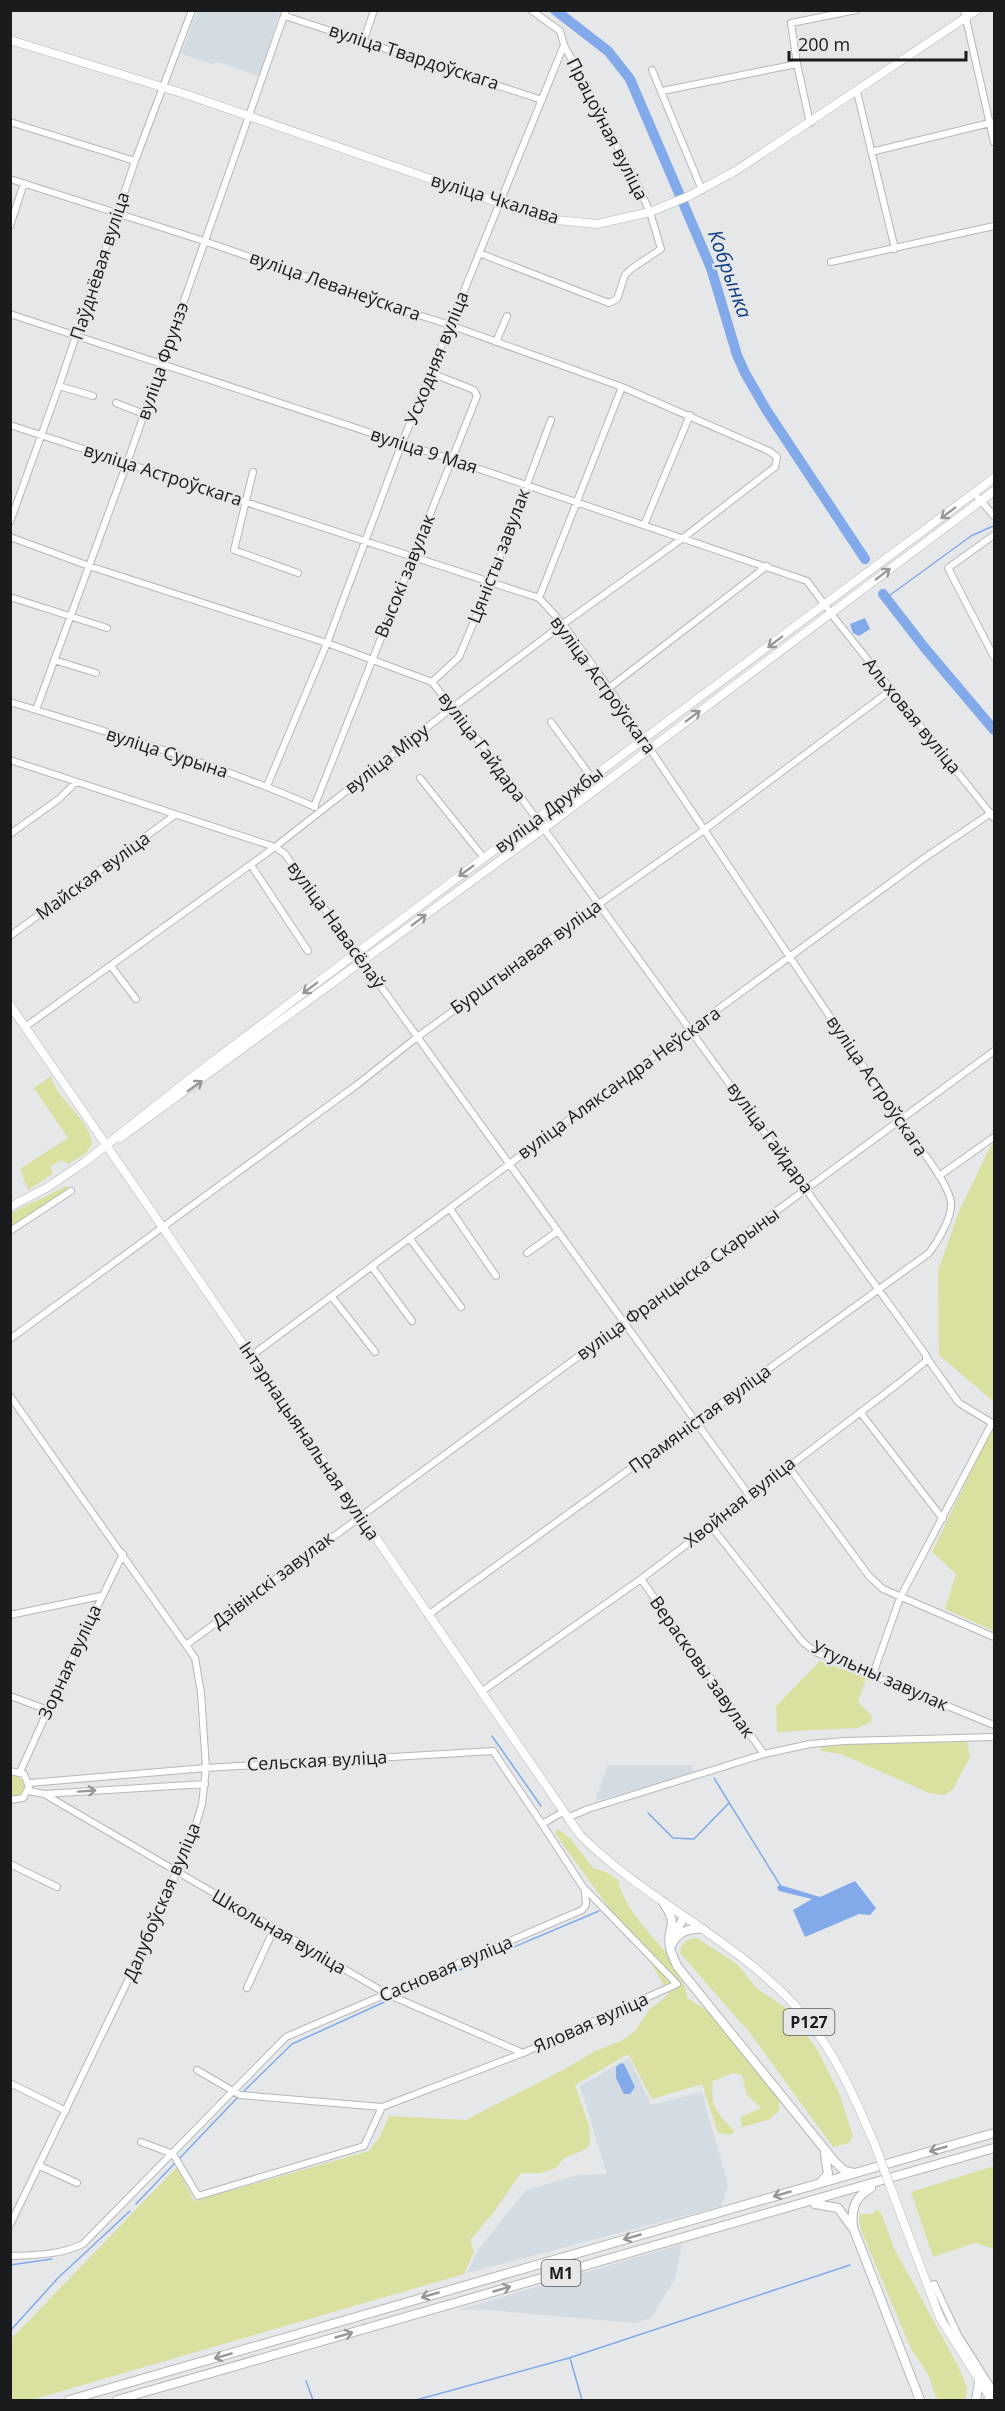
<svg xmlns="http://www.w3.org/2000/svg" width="1005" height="2411" font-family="'Open Sans',sans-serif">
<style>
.built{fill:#d3dbe3}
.green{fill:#dae0a0}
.water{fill:#82a9e9}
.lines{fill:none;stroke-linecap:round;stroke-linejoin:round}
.stream{stroke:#82a9e9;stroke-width:1.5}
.river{stroke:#82a9e9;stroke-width:10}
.minor-casing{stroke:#b4b6b8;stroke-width:8}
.major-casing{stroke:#b4b6b8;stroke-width:9}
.highway-casing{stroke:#b4b6b8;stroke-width:10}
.minor{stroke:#fff;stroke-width:6}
.major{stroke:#fff;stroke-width:8}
.highway{stroke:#fff;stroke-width:8}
.major-bridge-casing{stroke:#b4b6b8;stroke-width:9;stroke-linecap:butt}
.major-bridge{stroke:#fff;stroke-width:8}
.oneway{stroke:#989899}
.labels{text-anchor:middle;stroke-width:4.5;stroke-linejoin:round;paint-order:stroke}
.shield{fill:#e5e7e9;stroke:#57585a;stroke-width:1.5}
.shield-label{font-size:16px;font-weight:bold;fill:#1a1b1c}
.street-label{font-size:18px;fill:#1a1b1c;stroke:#e5e7e9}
.water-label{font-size:20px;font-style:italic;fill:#0f3d87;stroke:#e5e7e9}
</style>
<rect width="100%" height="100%" fill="#e5e7e9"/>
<!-- built -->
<path class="built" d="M198,10l82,1 -21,65 -41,-14 -6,2 -31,-10z
M608,1765h84l2,8 -99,28z
M629,2058l22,47 51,-13 26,93 -7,21 -254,67 11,-23 48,-60 52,-15 29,-1 -27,-88z
M682,2244l-7,35 -24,39 -16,5 -146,-13h-31z"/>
<!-- green -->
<path class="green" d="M51,1076c7,27 39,41 41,69l-7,9 -17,10 -7,-4 -10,6 1,8 -24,16 -8,-21 48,-31 -34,-50z
M994,1144v258l-55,-47 -1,-84 20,-57 32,-67z
M67,1186l3,4 -59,38v-15z
M994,1424v207l-49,-22 11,-35 -24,-22z
M820,1661l46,17 -8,24 14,14 -1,6 -14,6 -80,4 -1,-26z
M967,1742l3,15 -17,32 -8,6 -16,-2 -88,-39 -20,-3v-4l32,-3z
M10,1776h7l7,6v9l-8,6 -5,-1z
M558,1829l13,10 22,29 13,4 12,8c6,27 28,49 45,69 6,7 9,17 14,25 6,9 9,13 10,24l21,13 71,88v12l-11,9 -26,7 -1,-10 20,-9 -14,-13 -5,-20 -9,-2 -20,8c-4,24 5,34 22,50l-5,4 -12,-2 -16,-49 -50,15 -24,-45 -53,31 14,41 1,19 -6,5 -20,8 -8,10 -15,5h-20l-28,40 -23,27 4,12 -10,22 -433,126h-20l-1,-60 167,-173 17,34 175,-50 11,-15 9,-20 77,4 97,-50 32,-19 26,-10 14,-10 14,-21 20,-16 -22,-38 -27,-33 -56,-77 -9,-13z
M697,1938l41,27 19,24 28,18 32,42 22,44 14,43 -4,7 -16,4 -83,-114 -70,-80 1,-6 6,-7z
M994,2166v83l-19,-6 -42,14 -22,-65z
M877,2209c7,5 13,31 18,41l62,114 10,23 -1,11 -7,2h-18l-5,-3 -8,-23 -17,-25 -50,-119 -2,-11 1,-5h12z"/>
<!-- water -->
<path class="water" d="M865,618l5,11 -11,7 -6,-3 -3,-9z
M855,1881l21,27 -6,7 -11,-1 -54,23 -12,-27 19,-11 -33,-8 -2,-4 3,-2 40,12z
M621,2063l3,1 11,23 -5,7h-6l-8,-16v-11z"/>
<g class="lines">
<!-- stream -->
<path class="stream" d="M886,598l85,-62 22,-10
M492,1736l49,70
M714,1778l66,107
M648,1813l25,25 21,1 35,-36
M398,1996l201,-85
M242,2093l50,-49 99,-45
M178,2160l61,-64
M136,2204l39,-41
M10,2265l42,-6
M10,2331l48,-53 72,-67
M570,2358l12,42
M306,2381l7,19
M416,2400l153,-42 281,-93"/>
<!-- river -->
<path class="river" d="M555,10l53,41 22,28 81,189 26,87 8,18 22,38 98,148
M883,594l41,53 70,83"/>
<!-- minor casing -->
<g class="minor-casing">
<path id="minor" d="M964,10l30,132
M285,16l257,84
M364,40l10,-30
M797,64l13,59
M652,70l50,120
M662,91l135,-27 -6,-41 65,-13
M857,92l38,157
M10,122l125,39
M871,152l123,-30
M10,179l194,62 192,67 54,17 172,62 147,64 8,6 -2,10 -92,71 -120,86 -110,83 -178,140 -250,180
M10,226l14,-43
M479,253l130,50 8,-4 8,-24 6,-6 30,-20 -11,-37 -14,-30 -72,-137
M831,262l163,-36
M10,314l443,146 354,121 29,39 158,198
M496,342l11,-26
M59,386l34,10
M116,403l28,11
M10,425l529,173 24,26 46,64 291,433c13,19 49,61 51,82 1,15 -13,38 -22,50l-501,362
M253,472l-19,78 64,23
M974,493l20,23
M10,522l49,-136 76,-225 57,-151
M644,525l46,-110
M994,535l-46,33 46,89
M10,537l79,29 238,77 105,39 57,72 72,98 365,503v6l-27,22 -258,196 -160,113
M10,597l97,31
M539,598l83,-211
M54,660l42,13
M432,682l27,-25 32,-76 60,-161
M609,688l158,-122
M10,702c103,32 207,62 305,105
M36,710l91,-247 159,-453
M551,722l41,56
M10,760l265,87 10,7 464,641
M420,778l60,75
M267,786l60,-143 75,-200 162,-398 -4,-14 -29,-21
M314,807l163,-411 -3,-6 -43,-17
M10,834l49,-35 17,-17
M251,865l57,86
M10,936l165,-121
M111,966l25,33
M939,1176l55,-39
M450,1209l46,67
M10,1231l61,-40
M410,1239l51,68
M527,1253l31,-22
M372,1267l40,54
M332,1297l43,55
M10,1339l348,-255 58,-46 183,-134 105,-74 187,-140
M251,1356l440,-327 232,-170 68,-46
M10,1396l185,262 6,35 5,75 -4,36 -8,27 -46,108 -138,286
M860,1412l83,107
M788,1466l81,110 14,13 111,48
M710,1525l92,116 13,11 179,73
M641,1579l123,175
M10,1615l91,-19
M186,1645l808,-594
M872,1677l28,-79 92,-175 -33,-20 -32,-45
M10,1696l38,14
M10,1771l14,3 5,13 -6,11 -13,2
M20,1772l42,-93 61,-125
M29,1783l177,-15 287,-17 49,73 21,-12
M29,1791l15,3 161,-10
M44,1794l343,200 136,59
M567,1818l21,-9 176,-55 46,-10 35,-3 149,-4
M10,1864l47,23
M247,1988l27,-59
M197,2070l43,25 142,12 141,-54 154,-69 -91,-94
M10,2083l56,28
M141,2142l32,12 25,42 166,-50 18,-39
M40,2166l37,17
M10,2256c26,-1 50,-1 73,-12l203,-207 296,-127 4,-5 -1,-15 -43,-66
M934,2284l24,51 36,57"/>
</g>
<!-- major casing -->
<g class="major-casing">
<path id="major" d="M10,40l178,55 358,124 51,5 53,-12 39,-16 48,-26 240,-160
M10,1005l570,830c69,69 164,108 226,183 31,38 50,83 69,127
M120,1138l423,-309 451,-338
M10,1207l38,-20 37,-25 107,-85 155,-117 647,-482
M896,2202l44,116 52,82"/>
</g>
<!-- highway casing -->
<g class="highway-casing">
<path id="highway" d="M662,1901c19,27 4,23 8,46 1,7 5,13 7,19l158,196 10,9 9,2
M674,1935l10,-18
M671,1946c6,-14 18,-18 32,-17
M820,2183l8,-9 -3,-20
M815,2204l23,4 16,22 66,170
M853,2227c-2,-19 2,-30 18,-39
M69,2400l925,-267
M117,2400l877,-252
M976,2400l3,-18
M988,2400l2,-1"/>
</g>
<!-- minor -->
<use href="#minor" class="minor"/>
<!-- major -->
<use href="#major" class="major"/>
<!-- highway -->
<use href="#highway" class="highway"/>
<!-- major-bridge casing -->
<g class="major-bridge-casing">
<path id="major-bridge" d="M875,2145l21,57"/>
</g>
<!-- major-bridge -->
<use href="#major-bridge" class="major-bridge"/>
</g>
<!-- one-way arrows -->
<defs><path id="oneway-shaft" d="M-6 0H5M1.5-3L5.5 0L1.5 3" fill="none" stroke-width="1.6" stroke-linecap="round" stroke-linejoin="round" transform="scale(1.5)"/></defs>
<g class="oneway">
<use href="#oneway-shaft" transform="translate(948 513) rotate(143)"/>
<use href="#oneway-shaft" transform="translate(883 574) rotate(-37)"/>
<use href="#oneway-shaft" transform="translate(775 642) rotate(143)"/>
<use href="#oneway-shaft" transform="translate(693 716) rotate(-37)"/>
<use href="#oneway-shaft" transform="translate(466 871) rotate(144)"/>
<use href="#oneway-shaft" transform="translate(419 920) rotate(-37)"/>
<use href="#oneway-shaft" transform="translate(310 988) rotate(143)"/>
<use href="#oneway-shaft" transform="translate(195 1086) rotate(-36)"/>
<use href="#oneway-shaft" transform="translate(87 1791) rotate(-4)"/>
<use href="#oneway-shaft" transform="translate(938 2149) rotate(164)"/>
<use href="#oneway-shaft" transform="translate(782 2194) rotate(164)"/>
<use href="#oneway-shaft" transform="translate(632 2237) rotate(164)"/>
<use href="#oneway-shaft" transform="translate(502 2289) rotate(-16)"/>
<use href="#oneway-shaft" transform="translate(430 2295) rotate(164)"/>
<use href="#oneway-shaft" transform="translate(344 2335) rotate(-16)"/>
<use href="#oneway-shaft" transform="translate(223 2356) rotate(164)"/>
</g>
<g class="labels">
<!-- shield labels -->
<g class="shield">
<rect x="783.5" y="2009" width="51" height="26" rx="4.5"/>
<rect x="541.5" y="2260" width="39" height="26" rx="4.5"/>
</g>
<g class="shield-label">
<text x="809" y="2028">Р127</text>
<text x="561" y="2279">М1</text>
</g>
<!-- street labels -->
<g class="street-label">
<text transform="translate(414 57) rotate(18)" y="6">вуліца Твардоўскага</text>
<text transform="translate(607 129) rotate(63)" y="6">Працоўная вуліца</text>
<text transform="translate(495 199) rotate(17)" y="6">вуліца Чкалава</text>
<text transform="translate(100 266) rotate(-72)" y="6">Паўднёвая вуліца</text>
<text transform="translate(335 286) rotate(19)" y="6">вуліца Леванеўскага</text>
<text transform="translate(437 358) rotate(-68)" y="6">Усходняя вуліца</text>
<text transform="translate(163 361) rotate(-71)" y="6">вуліца Фрунзэ</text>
<text transform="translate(424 451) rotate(18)" y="6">вуліца 9 Мая</text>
<text transform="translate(163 475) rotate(18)" y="6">вуліца Астроўскага</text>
<text transform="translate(499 556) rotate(-69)" y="6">Цяністы завулак</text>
<text transform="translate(405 576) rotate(-68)" y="6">Высокі завулак</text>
<text transform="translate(603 685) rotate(54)" y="6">вуліца Астроўскага</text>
<text transform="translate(912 716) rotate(51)" y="6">Альховая вуліца</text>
<text transform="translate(482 747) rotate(53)" y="6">вуліца Гайдара</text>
<text transform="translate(167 753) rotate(18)" y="6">вуліца Сурына</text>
<text transform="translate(387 759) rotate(-38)" y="6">вуліца Міру</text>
<text transform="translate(549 810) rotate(-37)" y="6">вуліца Дружбы</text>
<text transform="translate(93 876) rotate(-36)" y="6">Майская вуліца</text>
<text transform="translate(336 925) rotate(54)" y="6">вуліца Навасёлаў</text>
<text transform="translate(526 957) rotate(-36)" y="6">Бурштынавая вуліца</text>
<text transform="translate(619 1083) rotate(-36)" y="6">вуліца Аляксандра Неўскага</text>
<text transform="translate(877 1086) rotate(56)" y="6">вуліца Астроўскага</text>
<text transform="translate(770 1138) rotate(54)" y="6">вуліца Гайдара</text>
<text transform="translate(678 1284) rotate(-36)" y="6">вуліца Францыска Скарыны</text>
<text transform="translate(700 1419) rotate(-36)" y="6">Прамяністая вуліца</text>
<text transform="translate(309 1441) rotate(56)" y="6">Інтэрнацыянальная вуліца</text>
<text transform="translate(740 1502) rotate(-38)" y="6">Хвойная вуліца</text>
<text transform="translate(273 1580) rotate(-37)" y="6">Дзівінскі завулак</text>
<text transform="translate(70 1662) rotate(-65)" y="6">Зорная вуліца</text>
<text transform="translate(702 1667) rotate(55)" y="6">Верасковы завулак</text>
<text transform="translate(880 1676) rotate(24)" y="6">Утульны завулак</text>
<text transform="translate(317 1761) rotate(-3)" y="6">Сельская вуліца</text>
<text transform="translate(162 1902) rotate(-67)" y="6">Далубоўская вуліца</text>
<text transform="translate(279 1932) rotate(30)" y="6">Школьная вуліца</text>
<text transform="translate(446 1969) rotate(-23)" y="6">Сасновая вуліца</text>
<text transform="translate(591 2023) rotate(-24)" y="6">Яловая вуліца</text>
</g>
<!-- water labels -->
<g class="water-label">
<text transform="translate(730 274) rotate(70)" y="7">Кобрынка</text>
</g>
</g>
<!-- border -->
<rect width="1005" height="2411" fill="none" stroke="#1a1b1c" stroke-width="24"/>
<!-- scale -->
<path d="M789 51v9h177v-9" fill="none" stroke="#1a1b1c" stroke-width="3"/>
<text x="798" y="51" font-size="18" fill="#1a1b1c" stroke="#e5e7e9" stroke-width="4.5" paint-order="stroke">200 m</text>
</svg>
